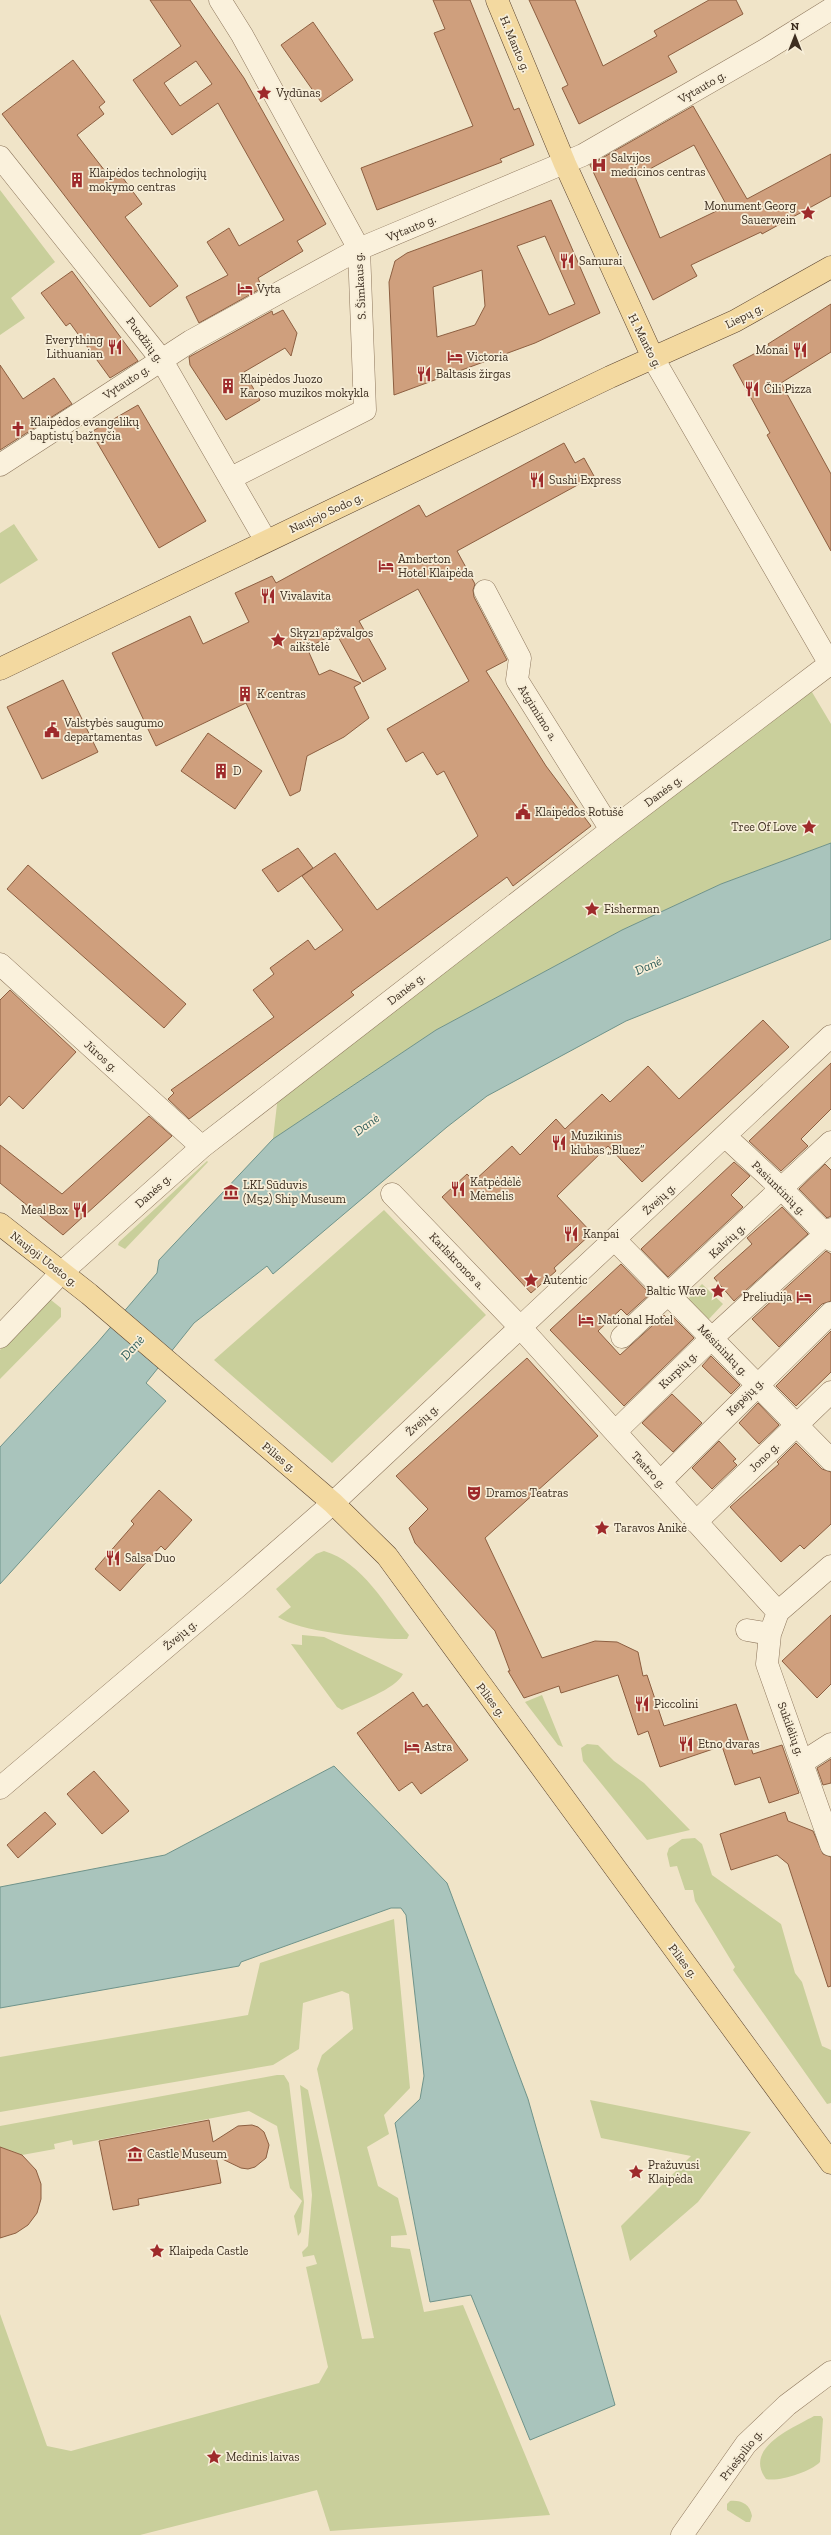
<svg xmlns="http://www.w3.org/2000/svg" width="831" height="2535" font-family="'Zilla Slab',serif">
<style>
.green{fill:#c9cf9b}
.water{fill:#a9c4bc;stroke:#6f938a}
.building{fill:#cf9f7d;stroke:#8d5f41;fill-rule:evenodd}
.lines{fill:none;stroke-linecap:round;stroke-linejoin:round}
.minor-casing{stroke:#8d765c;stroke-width:23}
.major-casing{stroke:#5b4430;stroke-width:23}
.minor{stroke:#faf1dc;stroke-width:22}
.major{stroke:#f3d9a0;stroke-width:22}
.labels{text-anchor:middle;stroke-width:3.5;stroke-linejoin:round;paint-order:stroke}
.street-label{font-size:12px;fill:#3d2e20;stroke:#f7eed8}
.poi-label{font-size:12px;fill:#3d2e20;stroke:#f7eed8;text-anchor:start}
.water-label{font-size:13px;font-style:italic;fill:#2f5d5a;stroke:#f7eed8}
</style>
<rect width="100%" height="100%" fill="#f0e4c8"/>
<!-- green -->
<path class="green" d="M0,190l55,72 -44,36 14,20 -25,17z
M14,524l24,36 -38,24v-51z
M806,682l25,42v119l-110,41 -99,46 -186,100 -163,109 6,-52z
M207,1161l1,1 -83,87 -7,-4 1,-3z
M384,1210l102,105 -154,148 -118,-103z
M702,1284l21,20 -15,16 -21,-20z
M46,1299l5,1 10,8v9l-61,62v-29z
M324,1551c38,11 62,55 85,84l-2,4c-28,1 -108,-7 -129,-22l13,-10 -15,-18 40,-35z
M302,1635l22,2 79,37c-7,15 -46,29 -61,36l-5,-3 -46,-63 11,1z
M542,1695l21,52 -5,-2 -33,-43z
M587,1744l11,1 16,16 30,22 46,47 -43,10 -64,-79 -2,-13z
M695,1838l7,6 10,31 69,49 14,49 7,9 20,64 9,4v53l-4,1 -94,-134 2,-3 -40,-66 -2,-11h-8l-8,-24 -7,1 -3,-13 2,-6 13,-9z
M394,1919l16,169 -26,27 5,19 -22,13 11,39 20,12 9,37 -16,1v11l19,2 14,63 39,-7 87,210 -220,16 -13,-41 -177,45h-140v-221l47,132 24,5 248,-68 9,-16 -22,-100 11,-3 -3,-9 -11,2 -1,-5 6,-6 4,-51 -12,-110 8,5 54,249 12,-1 -57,-269 5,-14 31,-26 -4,-35 -7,-3 -39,12 -4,46 -26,16 -273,47v-55l248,-42 12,-52z
M277,2075h7l5,8 15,119 -3,30 -3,4 -4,-20 8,-15 -12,-13 -13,-62 -28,-15 -176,34 -1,-5 -18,4 1,5 -33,6 -22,-8v-21z
M590,2100l161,32 -53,70 -68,59 -9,-35 70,-70 -90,-18z
M814,2416h7l2,3 -3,43c-10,10 -41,20 -54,17 -23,-31 27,-51 48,-63z
M730,2501c11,-1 20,3 22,15l-2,6h-4l-19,-12v-6z"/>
<!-- water -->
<path class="water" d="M831,843v96l-205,82 -139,75 -40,31 -174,147 -6,-8 -73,57 -48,60 20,18 -166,183v-137l97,-104 60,-70 2,-13 114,-121 163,-109 186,-100 99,-46z
M334,1766l113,117 81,216 87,306 -85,35 -59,-145 -41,7 -35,-179 25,-24 4,-23 -18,-161 -5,-7h-10l-150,54 -2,4 -239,42v-121l165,-32z"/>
<!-- building -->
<path class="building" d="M150,0h40l54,78 82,146 -29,17 6,10 -45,27 4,10 -63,35 -13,-26 42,-22 -21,-33 22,-14 10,18 45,-26 -66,-117 -46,32 -39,-55 48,-34zM196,61l16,23 -32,22 -16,-23z
M433,0h37l44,110 5,-2 15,37 -34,14 2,3 -125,48 -16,-42 112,-42 -39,-93 11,-4z
M529,0h46l28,66 54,-30 -3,-5 55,-31h27l7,14 -75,42 9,16 -98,52 -17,-36 6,-3z
M313,22l40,58 -32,22 -40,-57z
M73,60l32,42 -6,5 5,7 -27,21 35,45 8,-6 22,30 -17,13 53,69 -28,21 -148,-193z
M693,106l54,93 84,-45v42l-69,38 -1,-2 -70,33 6,11 -44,24 -63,-135zM694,145l33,61 -67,32 -25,-61z
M551,200l49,113 -65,30 -141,52 -5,-113 6,-21 12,-8zM545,236l30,68 -26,11 -32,-69zM482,270l3,36 -10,19 -38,12 -4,-50z
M72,271l66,90 -28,17 -40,-55 -4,3 -25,-33z
M831,304v48l-50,31 50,91v77l-64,-116 3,-2 -37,-68 36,-19 -1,-2z
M283,310l14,23 -6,23 -6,-8 -41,24 16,28 -34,20 -36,-55 -1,-8 83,-46 1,4z
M0,365l23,34 31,-21 18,26 -72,46z
M138,405l68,116 -47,27 -68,-116z
M564,443l11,20 9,-5 10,18 -137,75 18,33 -2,6 1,7 33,63 -21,11 60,95 45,60 -78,60 -6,-9 -156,115 3,3 -165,124 -21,-20 6,-6 -3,-3 103,-73 -21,-27 21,-16 -4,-6 38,-28 7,10 28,-20 -41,-54 33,-23 42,57 101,-74 -34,-65 -7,4 -14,-23 -17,10 -19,-33 82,-48 -51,-92 -59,32 27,48 -23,13 -27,-49 -29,15 12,27 11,-5 31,13 -7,4 15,31 -25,19 -37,19 -7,35 -10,5 -44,-93 -90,43 -44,-93 78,-37 13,28 46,-22 -14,-29 37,-17 4,7 143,-78 7,12z
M63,680l35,72 -56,27 -35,-72z
M208,733l54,38 -27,38 -54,-38z
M298,848l15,20 -35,24 -16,-22z
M28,865l158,139 -22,24 -157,-139z
M10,990l66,62 -53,57 -14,-13 -9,10v-106z
M763,1020l26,27 -147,135 -34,-36 -51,50 35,37 -38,35 2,3 -25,22 -89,-96 25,-23 7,7 38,-35 8,9 36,-36 9,10 37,-35 8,8 38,-36 31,33z
M831,1063v46l-30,30 7,7 -27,25 -32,-30z
M149,1116l23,20 -109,99 -63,-52v-38l62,49z
M734,1162l16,14 -19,19 12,12 -75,70 -27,-28z
M825,1164l6,6v46l-4,2 -28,-29z
M782,1207l26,27 -74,67 -20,-23 38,-34 -5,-6z
M826,1251l5,3v47l-9,3 -43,43 -27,-28z
M621,1264l29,30 -23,21 -6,-6 -23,22 22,24 44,-40 4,4 4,-3 22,22 -70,68 -74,-76z
M831,1331v41l-35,34 -20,-20z
M711,1356l29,29 -9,9 -29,-28z
M527,1358l71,78 -113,102 57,120 53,-17 22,1 21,10 5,24 4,-1 17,51 72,-22 17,50 29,-9 17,48 -30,10 -9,-26 -25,8 -13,-39 -62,21 -12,-36 -10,4 -20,-60 -57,18 -2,-7 -35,12 -16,-27h2l-15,-40 -80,-88 -6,-15 19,-19 -32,-33z
M672,1394l30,29 -29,29 -31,-29z
M758,1403l21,22 -20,19 -20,-21z
M719,1441l17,18 -3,2 4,4 -25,24 -20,-21z
M796,1443l26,26 9,3v52l-27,25 -4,-4 -19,17 -51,-55 49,-43 -2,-2z
M159,1490l33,30 -27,30 -4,-4 -41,45 -25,-22 39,-45 -3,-3z
M831,1615v69l-14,14 -35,-37z
M413,1692l10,15 4,-3 41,56 -47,34 -9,-12 -13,9 -42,-58z
M831,1759v24l-8,2 -6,-17z
M94,1771l35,40 -27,23 -35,-40z
M45,1812l11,12 -38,34 -11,-13z
M785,1812l3,9 25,10 10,23 8,3v129l-3,1 -40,-123 -11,-9 -46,15 -11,-36z
M209,2120l4,22 25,-16 14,-1 6,2 6,5 5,13 -3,13 -11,9 -7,2 -7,-1 -25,-12 5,27 -83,16 1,6 -26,5 -14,-69z
M0,2147l22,8 14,15 5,14v15l-4,14 -9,12 -12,8 -16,5z"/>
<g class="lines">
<!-- minor casing -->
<g class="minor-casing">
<path id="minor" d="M220,0l22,35 117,214 6,161 -134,68
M0,157l161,202 105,182
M653,358l178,308
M0,465l191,-124 168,-92 224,-94 182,-105 66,-41
M485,591l35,67 -3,22 94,150
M0,964l202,183
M726,1137l56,52 49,51
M392,1194l129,134 257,284
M615,1240l216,220
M0,1337l61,-64 141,-126 409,-317 220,-167
M622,1337l209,-195
M615,1432l97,-94 119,-109
M660,1482l171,-169
M696,1522l135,-130
M831,1566l-53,46 -8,22 -3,30 64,181
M747,1630l23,4
M803,1762l28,-18
M0,1788l237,-201 96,-84 498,-467
M682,2535l64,-91 41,-39 44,-33"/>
</g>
<!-- major casing -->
<g class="major-casing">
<path id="major" d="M497,0l68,164 88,194
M0,669l610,-292 125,-56 96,-54
M0,1224l89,70 244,209 54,53 444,607"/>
</g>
<!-- minor -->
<use href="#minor" class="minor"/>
<!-- major -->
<use href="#major" class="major"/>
</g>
<!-- icons -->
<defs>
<g id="sight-bare" transform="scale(1.2)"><path d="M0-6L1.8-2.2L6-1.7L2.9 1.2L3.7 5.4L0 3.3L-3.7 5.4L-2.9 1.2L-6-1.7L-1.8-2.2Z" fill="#9e2a2b" stroke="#f7eed8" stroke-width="2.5" paint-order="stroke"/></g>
<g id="hospital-bare" transform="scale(1.2)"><path d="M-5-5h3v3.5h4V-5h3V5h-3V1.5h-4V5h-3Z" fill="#9e2a2b" stroke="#f7eed8" stroke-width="2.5" paint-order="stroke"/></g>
<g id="building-bare" transform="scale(1.2)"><path d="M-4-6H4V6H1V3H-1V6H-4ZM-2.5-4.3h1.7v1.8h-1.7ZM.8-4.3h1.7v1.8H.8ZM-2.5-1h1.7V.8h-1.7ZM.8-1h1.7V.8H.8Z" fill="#9e2a2b" stroke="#f7eed8" stroke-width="2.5" paint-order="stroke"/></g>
<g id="restaurant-bare" transform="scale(1.2)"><path d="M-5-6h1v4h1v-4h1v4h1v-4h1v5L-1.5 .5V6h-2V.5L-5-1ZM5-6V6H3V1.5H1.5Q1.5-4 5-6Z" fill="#9e2a2b" stroke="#f7eed8" stroke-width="2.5" paint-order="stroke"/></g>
<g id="hotel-bare" transform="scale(1.2)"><path d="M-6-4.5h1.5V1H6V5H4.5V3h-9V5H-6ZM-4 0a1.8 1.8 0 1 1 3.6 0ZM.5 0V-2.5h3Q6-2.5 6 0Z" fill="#9e2a2b" stroke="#f7eed8" stroke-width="2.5" paint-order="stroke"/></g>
<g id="church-bare" transform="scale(1.2)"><path d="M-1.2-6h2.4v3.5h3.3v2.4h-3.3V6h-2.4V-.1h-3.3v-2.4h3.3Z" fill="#9e2a2b" stroke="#f7eed8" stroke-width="2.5" paint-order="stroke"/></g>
<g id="civic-bare" transform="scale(1.2)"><path d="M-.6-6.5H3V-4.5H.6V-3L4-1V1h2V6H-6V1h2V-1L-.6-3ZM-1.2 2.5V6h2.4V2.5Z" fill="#9e2a2b" stroke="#f7eed8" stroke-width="2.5" paint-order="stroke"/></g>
<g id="museum-bare" transform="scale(1.2)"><path d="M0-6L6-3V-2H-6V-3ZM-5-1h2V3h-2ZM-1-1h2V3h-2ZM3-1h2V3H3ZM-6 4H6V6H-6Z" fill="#9e2a2b" stroke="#f7eed8" stroke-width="2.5" paint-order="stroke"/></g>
<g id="theatre-bare" transform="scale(1.2)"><path d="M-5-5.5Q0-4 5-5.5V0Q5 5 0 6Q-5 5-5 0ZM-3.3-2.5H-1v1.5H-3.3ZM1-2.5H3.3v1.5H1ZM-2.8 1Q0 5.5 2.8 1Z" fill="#9e2a2b" stroke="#f7eed8" stroke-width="2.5" paint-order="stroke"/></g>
</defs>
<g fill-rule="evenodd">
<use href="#sight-bare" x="264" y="93"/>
<use href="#hospital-bare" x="599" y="165"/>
<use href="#building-bare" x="77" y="180"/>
<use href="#sight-bare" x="808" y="213"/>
<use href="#restaurant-bare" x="567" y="261"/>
<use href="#hotel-bare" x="245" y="289"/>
<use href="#restaurant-bare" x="115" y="347"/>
<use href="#restaurant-bare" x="800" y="350"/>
<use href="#hotel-bare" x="455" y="357"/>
<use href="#restaurant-bare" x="424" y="374"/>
<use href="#building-bare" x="228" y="386"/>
<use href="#restaurant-bare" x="752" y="389"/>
<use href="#church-bare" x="18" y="429"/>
<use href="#restaurant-bare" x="537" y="480"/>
<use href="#hotel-bare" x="386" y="566"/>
<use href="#restaurant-bare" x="268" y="596"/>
<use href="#sight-bare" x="278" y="640"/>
<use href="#building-bare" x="245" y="694"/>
<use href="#civic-bare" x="52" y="730"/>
<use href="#building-bare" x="221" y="771"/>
<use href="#civic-bare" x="523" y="812"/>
<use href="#sight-bare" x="809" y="827"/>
<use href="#sight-bare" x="592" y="909"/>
<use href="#restaurant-bare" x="559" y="1143"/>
<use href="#restaurant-bare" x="458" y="1189"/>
<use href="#museum-bare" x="231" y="1192"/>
<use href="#restaurant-bare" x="80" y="1210"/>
<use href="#restaurant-bare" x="571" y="1234"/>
<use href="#sight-bare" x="531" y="1280"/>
<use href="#sight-bare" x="718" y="1291"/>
<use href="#hotel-bare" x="804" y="1297"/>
<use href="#hotel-bare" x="586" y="1320"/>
<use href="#theatre-bare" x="474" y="1493"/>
<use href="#sight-bare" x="602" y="1528"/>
<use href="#restaurant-bare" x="113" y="1558"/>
<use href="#restaurant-bare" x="642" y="1704"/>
<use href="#restaurant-bare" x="686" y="1744"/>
<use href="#hotel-bare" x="412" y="1747"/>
<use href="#museum-bare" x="135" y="2154"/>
<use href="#sight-bare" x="636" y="2172"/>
<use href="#sight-bare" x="157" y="2251"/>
<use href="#sight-bare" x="214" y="2457"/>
</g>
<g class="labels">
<!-- street labels -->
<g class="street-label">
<text transform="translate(515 44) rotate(67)" y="4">H. Manto g.</text>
<text transform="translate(702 87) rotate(-30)" y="4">Vytauto g.</text>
<text transform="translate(411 228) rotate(-22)" y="4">Vytauto g.</text>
<text transform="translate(360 286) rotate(-93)" y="4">S. Šimkaus g.</text>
<text transform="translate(744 316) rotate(-27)" y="4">Liepų g.</text>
<text transform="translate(145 340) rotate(53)" y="4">Puodžių g.</text>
<text transform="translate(645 341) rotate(63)" y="4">H. Manto g.</text>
<text transform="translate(126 382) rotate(-33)" y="4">Vytauto g.</text>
<text transform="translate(326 513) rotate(-25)" y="4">Naujojo Sodo g.</text>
<text transform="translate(538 713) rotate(58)" y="4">Atgimimo a.</text>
<text transform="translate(663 791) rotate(-37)" y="4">Danės g.</text>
<text transform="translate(406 989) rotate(-38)" y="4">Danės g.</text>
<text transform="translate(101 1056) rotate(42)" y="4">Jūros g.</text>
<text transform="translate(779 1188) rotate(45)" y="4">Pasiuntinių g.</text>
<text transform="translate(153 1191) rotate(-42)" y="4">Danės g.</text>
<text transform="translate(659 1199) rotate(-43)" y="4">Žvejų g.</text>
<text transform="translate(727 1241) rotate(-43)" y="4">Kalvių g.</text>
<text transform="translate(44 1259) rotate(38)" y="4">Naujoji Uosto g.</text>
<text transform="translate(457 1261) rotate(46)" y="4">Karlskronos a.</text>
<text transform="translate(723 1350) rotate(46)" y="4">Mėsininkų g.</text>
<text transform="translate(678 1370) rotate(-44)" y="4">Kurpių g.</text>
<text transform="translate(745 1397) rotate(-45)" y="4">Kepėjų g.</text>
<text transform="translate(422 1420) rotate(-43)" y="4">Žvejų g.</text>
<text transform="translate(279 1457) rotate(40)" y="4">Pilies g.</text>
<text transform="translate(764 1457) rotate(-44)" y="4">Jono g.</text>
<text transform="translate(649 1470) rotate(48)" y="4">Teatro g.</text>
<text transform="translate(180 1635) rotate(-40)" y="4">Žvejų g.</text>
<text transform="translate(491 1700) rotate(53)" y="4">Pilies g.</text>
<text transform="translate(791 1729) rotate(70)" y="4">Sukilėlių g.</text>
<text transform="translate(683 1961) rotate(53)" y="4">Pilies g.</text>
<text transform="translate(741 2455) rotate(-52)" y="4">Priešpilio g.</text>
</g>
<!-- poi labels -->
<g class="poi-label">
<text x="276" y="97">Vydūnas</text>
<text x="611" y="162">Salvijos<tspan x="611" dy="14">medicinos centras</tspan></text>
<text x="89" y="177">Klaipėdos technologijų<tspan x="89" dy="14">mokymo centras</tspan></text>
<text x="796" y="210" text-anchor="end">Monument Georg<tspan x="796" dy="14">Sauerwein</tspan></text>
<text x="579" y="265">Samurai</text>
<text x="257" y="293">Vyta</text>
<text x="103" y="344" text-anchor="end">Everything<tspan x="103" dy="14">Lithuanian</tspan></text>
<text x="788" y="354" text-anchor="end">Monai</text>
<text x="467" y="361">Victoria</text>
<text x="436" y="378">Baltasis žirgas</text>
<text x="240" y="383">Klaipėdos Juozo<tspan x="240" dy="14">Karoso muzikos mokykla</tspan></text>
<text x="764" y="393">Čili Pizza</text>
<text x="30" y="426">Klaipėdos evangelikų<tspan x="30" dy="14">baptistų bažnyčia</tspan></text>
<text x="549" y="484">Sushi Express</text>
<text x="398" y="563">Amberton<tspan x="398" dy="14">Hotel Klaipėda</tspan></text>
<text x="280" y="600">Vivalavita</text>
<text x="290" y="637">Sky21 apžvalgos<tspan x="290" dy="14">aikštelė</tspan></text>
<text x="257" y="698">K centras</text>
<text x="64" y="727">Valstybės saugumo<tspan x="64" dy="14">departamentas</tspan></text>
<text x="233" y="775">D</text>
<text x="535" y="816">Klaipėdos Rotušė</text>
<text x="797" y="831" text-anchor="end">Tree Of Love</text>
<text x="604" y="913">Fisherman</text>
<text x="571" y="1140">Muzikinis<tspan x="571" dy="14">klubas „Bluez“</tspan></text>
<text x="470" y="1186">Katpėdėlė<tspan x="470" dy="14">Mėmelis</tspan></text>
<text x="243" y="1189">LKL Sūduvis<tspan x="243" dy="14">(M52) Ship Museum</tspan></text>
<text x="68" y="1214" text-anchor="end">Meal Box</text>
<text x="583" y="1238">Kanpai</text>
<text x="543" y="1284">Autentic</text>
<text x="706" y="1295" text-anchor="end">Baltic Wave</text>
<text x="792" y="1301" text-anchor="end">Preliudija</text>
<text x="598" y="1324">National Hotel</text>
<text x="486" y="1497">Dramos Teatras</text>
<text x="614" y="1532">Taravos Anikė</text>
<text x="125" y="1562">Salsa Duo</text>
<text x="654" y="1708">Piccolini</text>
<text x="698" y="1748">Etno dvaras</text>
<text x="424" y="1751">Astra</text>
<text x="147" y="2158">Castle Museum</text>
<text x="648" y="2169">Pražuvusi<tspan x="648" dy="14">Klaipėda</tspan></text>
<text x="169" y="2255">Klaipeda Castle</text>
<text x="226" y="2461">Medinis laivas</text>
</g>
<!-- water labels -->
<g class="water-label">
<text transform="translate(648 965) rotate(-24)" y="5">Danė</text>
<text transform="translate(366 1124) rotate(-36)" y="5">Danė</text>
<text transform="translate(132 1347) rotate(-48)" y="5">Danė</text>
</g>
</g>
<!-- north arrow -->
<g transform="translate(795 36)" stroke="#f7eed8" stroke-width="3" paint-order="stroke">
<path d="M0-3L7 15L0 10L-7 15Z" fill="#3d2e20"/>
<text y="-6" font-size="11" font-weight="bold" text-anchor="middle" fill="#3d2e20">N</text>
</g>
</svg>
